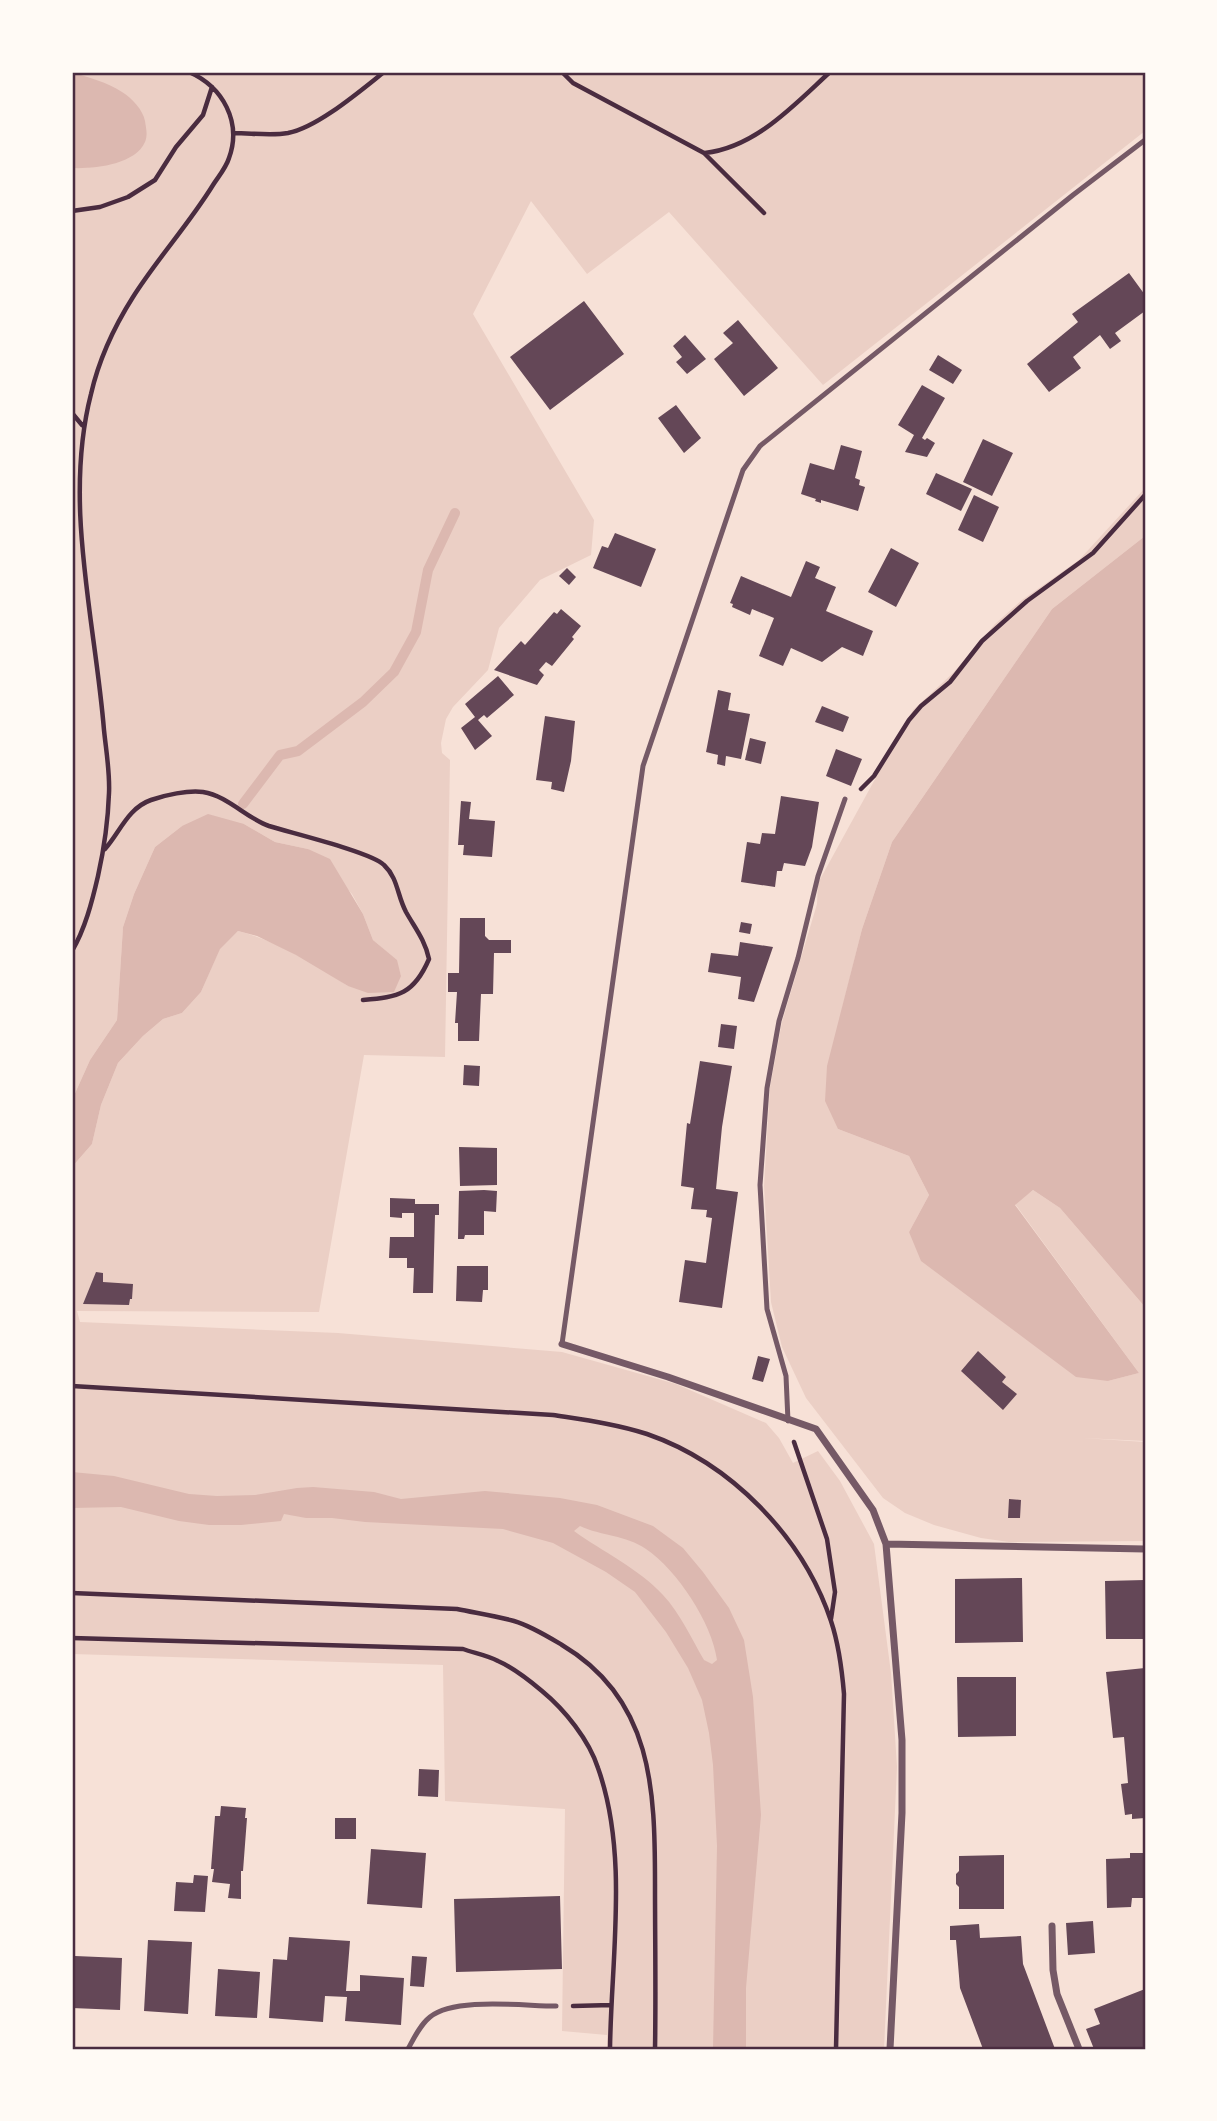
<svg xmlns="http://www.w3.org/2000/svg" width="1217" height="2121" font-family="'Fira Sans Condensed',sans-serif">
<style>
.green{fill:#ebcfc5}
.water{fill:#dcb8b0;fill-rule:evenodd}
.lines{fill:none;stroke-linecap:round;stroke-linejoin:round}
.stream{stroke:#dcb8b0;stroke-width:10}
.building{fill:#644757}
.path{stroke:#4a2c40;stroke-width:4.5}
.service{stroke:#755966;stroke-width:5}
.minor{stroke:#755966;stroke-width:7}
.neatline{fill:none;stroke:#4a2c40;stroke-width:2.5}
</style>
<rect width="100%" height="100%" fill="#f7e1d7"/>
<!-- green -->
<path class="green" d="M72,72h1073v59l-322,254 -154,-173 -82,62 -56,-73 -58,113 121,206 -3,35 -51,25 -41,48 -11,42 -35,37 -7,12 -5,24 1,10 8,7 -5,297 -81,-2 -45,257 -242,-1 3,11 258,11 224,19 114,32 90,39 13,15 14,25 25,-12 22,30 34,63 17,129 6,94 -13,282h-277v-14l-45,-4 3,-222 -120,-8 -2,-136 -371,-11v-487l20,-23 9,-39 17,-42 25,-27 20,-17 19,-6 19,-21 19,-44 18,-17c40,10 76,33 110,55l53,-10 -5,-16 -23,-20 -10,-26 -11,-20 -44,-45 -33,-7 -31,-18 -62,2 -27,21 -21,47 -11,33 -6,93 -27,40 -18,40z
M1145,488v48l-93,73 -160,233 -30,87 -20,80 -4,120 71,27 20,39 -20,37 199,149 31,-8 -124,-169 18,-14 27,18 85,99v134l-62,-3 62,4v99l-136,1 -28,-4 -47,-13 -29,-12 -22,-15 -77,-100 -24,-51 -11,-45 -7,-116 6,-99 12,-65 35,-118 1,-21 95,-173 40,-37 42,-49 27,-24 57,-40z"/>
<!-- water -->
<path class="water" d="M72,72c17,6 35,10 50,20 10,6 21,18 23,29 1,7 3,14 0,21 -10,23 -52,27 -73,26z
M1145,536v771l-85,-99 -27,-18 -18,15 124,168 -31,8 -32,-4 -155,-116 -12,-29 20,-37 -20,-39 -71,-27 -13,-28 2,-35 35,-137 30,-87 160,-233z
M208,814l36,10 31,18 33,7 22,10 33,55 10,26 24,20 4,16 -7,16 -26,1 -20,-7 -52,-31 -39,-19 -19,-5 -18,18 -19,43 -19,21 -19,6 -20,17 -25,27 -17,42 -9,39 -20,23v-67l18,-40 27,-40 6,-93 11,-33 21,-47 27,-21z
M72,1472l42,4 75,18 28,2 38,-1 42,-7 16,-1 61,5 27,7 84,-8 75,7 37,7 56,21 30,22 20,24 26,36 15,32 9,57 8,118 -15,173v61h-33l4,-203 -4,-81 -4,-32 -7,-33 -14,-32 -22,-36 -31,-40 -29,-20 -53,-29 -50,-14 -138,-7 -33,-4h-26l-22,-4 -3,7 -40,4h-32l-30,-4 -58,-14 -49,1zM580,1526c21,10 46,9 66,23 31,21 66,74 71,111l-5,4 -8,-4c-13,-22 -24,-47 -41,-65 -25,-27 -60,-43 -89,-64z"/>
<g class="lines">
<!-- stream -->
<path class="stream" d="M243,804l37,-49 18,-4 65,-49 31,-30 22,-40 12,-62 27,-57"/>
</g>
<!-- building -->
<path class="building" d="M1129,273l16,22v16l-30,22 6,8 -11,8 -10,-14 -27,22 8,11 -32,24 -22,-28 51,-42 -6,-8z
M584,301l40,53 -74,56 -40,-53z
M738,320l40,48 -34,28 -30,-37 19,-16 -10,-10z
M685,335l21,24 -19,15 -11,-12 6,-5 -9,-11z
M938,355l24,15 -9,14 -24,-14z
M922,385l23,13 -23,40 3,2 2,-2 8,5 -8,14 -22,-5 9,-17 -16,-10z
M676,405l25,33 -17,15 -26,-35z
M983,439l30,14 -21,43 -29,-14z
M841,445l21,6 -7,27 5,2 -1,5 6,2 -7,24 -37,-11v3l-6,-2 1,-2 -15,-5 9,-31 24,7z
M936,473l36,16 -11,22 -35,-17z
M974,495l25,12 -16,35 -25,-12z
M615,533l41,16 -15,38 -48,-19 9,-22 6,2z
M891,548l28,15 -23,44 -28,-15z
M806,561l14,6 -5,11 21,9 -10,24 47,20 -10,25 -21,-9 -20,15 -31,-14 -8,18 -24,-10 15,-38 -22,-9 -2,6 -18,-8 1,-3 -3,-1 11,-27 50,21z
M567,568l9,9 -7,8 -10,-9z
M561,609l20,17 -9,11 2,2 -22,27 -6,-4 -7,8 5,5 -7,10 -43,-15 27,-29 4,4 29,-33 3,2z
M498,676l16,19 -27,23 -3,-3 -6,5 14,16 -17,14 -14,-22 14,-11 -10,-13z
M718,690l13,3 -3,17 22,4 -9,45 -15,-3 -1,10 -8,-2 1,-9 -12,-3z
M822,706l27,11 -6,15 -28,-10z
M545,716l30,5 -4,40 -7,31 -13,-3 1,-7 -16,-2z
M750,738l16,4 -5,22 -16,-4z
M836,749l26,10 -11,27 -25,-10z
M781,796l38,6 -7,45 -7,19 -21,-3 -2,8h-5l-2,16 -34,-5 6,-40 13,2 2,-11 13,1z
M461,801l10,1 -2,17 26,2 -3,36 -29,-2 1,-10h-6z
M460,918h25v18l4,4h22v13h-17l-1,41h-12l-2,47h-21v-18h-3l2,-31h-9v-19h11z
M741,922l11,2 -2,10 -11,-2z
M740,942l33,5 -19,55 -16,-3 3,-22 -33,-5 3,-19 27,3z
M721,1024l16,2 -3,23 -16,-2z
M700,1061l32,5 -10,61 -6,62 22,3 -16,116 -43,-6 6,-42 21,3 6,-45 -6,-1 1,-7 -16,-1 3,-21 -13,-2 6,-63 3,1z
M464,1065l16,1 -1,20 -16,-1z
M459,1147l38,1v37l-37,1z
M484,1190l13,1 -1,21 -12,-1v24h-19l-1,4h-6l1,-48z
M390,1198l25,1v5h24v11h-4l-2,78h-20l1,-25h-7v-10h-18l1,-21h24v-24h-12v5l-12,-1z
M457,1266h31v24h-5l-1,12 -26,-1z
M96,1272l7,1v9l30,2 -1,15h-2l-1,6 -46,-1z
M978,1351l28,26 -4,5 15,12 -14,16 -42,-39z
M758,1356l12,3 -7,23 -11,-3z
M1009,1499l12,1 -1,18h-12z
M1022,1578l1,64 -68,1v-64z
M1145,1580v59h-39l-1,-58z
M1145,1668v150l-13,1v-5l-7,1 -4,-31 7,-1 -4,-46 -11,1 -7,-66z
M957,1677h59v59l-58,1z
M419,1769l20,1 -1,27 -20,-1z
M221,1806l25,2 -1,10h2l-4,53h-2v28l-13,-1 2,-14 -18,-2 2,-13h-3l4,-53h5z
M335,1818h21v21h-21z
M371,1849l55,4 -4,55 -55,-4z
M1130,1853h15v45h-13l-1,9 -24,1 -1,-49 24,-1z
M1004,1855v54h-45v-22l-3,-3v-10l3,-3v-15z
M194,1875l14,1 -3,36 -31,-1 2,-29 17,1z
M560,1896l2,73 -106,3 -2,-73z
M1093,1921l2,32 -27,2 -2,-32z
M979,1924l1,14 41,-2 2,28 32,85h-72l-23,-61 -4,-48h-6v-14z
M289,1937l61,4 -4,50h14v-16l44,3 -3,47 -56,-4 2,-24 -22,-1 -2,26 -54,-4 4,-59 14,1z
M148,1940l44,2 -4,72 -44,-3z
M75,1956l47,2 -2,52 -48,-2z
M412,1956l15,1 -3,30 -14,-1z
M218,1969l42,3 -3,46 -42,-2z
M1145,1989v60h-51l-8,-20 14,-5 -6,-15z"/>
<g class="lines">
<!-- path -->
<path class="path" d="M562,72l11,11 131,70 60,60
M234,133c17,0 37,3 54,0 30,-6 72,-42 96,-61
M705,153c51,-6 89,-48 125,-81
M72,211l28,-4 28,-10 27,-17 21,-33 27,-32 9,-28
M72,413l10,12
M861,789l13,-13 35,-56 12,-14 29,-24 32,-41 45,-40 66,-48 52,-58
M105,849c15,-17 23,-41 46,-49 14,-5 37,-10 52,-8 25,4 43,26 66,34 22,7 102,26 115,39 14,13 13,30 22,47 9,16 19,28 23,47 -15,35 -30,38 -66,41
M72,951c13,-22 20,-49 26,-75 6,-27 10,-54 11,-83 1,-21 -3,-43 -5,-63 -9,-110 -41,-227 -13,-336 8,-35 23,-67 42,-97 24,-38 56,-73 80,-112 5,-8 13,-17 16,-27 13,-36 -6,-71 -40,-86
M72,1386l481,29c32,5 63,9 94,19 84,29 156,103 184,187 8,24 11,49 13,73l-8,355
M794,1442l33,97 8,53 -4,27
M72,1593l385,16c19,4 39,7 57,12 17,5 33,15 48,24 91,54 93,145 93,239 0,55 1,110 0,165
M72,1638l391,11c11,4 24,6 35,12 16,7 31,19 44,30 23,19 47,49 56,77 31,87 13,191 12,281
M573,2006l38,-1"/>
<!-- service -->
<path class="service" d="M562,1344l81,-578 100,-296 17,-24 313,-251 72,-55
M788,1421l-2,-45 -19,-67 -7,-124 7,-97 12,-67 19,-63 20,-82 27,-77
M408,2049c6,-11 12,-24 22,-32 25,-20 93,-11 126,-11"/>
<!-- minor -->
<path class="minor" d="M562,1344l106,33 148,52 57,81 13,34 16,196v73l-12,236
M886,1544l259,5
M1052,1926l1,44 4,24 22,55"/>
</g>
<!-- border -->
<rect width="1217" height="2121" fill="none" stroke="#fffaf5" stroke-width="147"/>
<rect x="74" y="74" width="1070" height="1974" class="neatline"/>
</svg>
